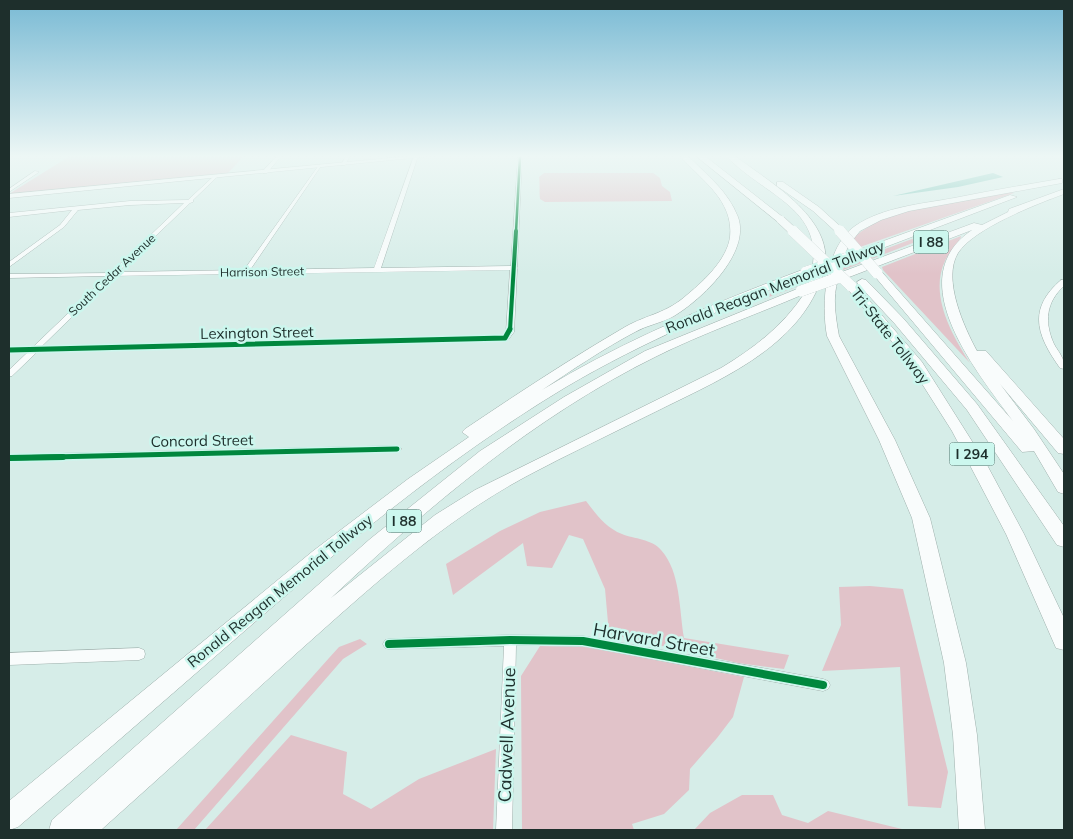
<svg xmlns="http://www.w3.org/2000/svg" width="1073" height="839" font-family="Mulish,sans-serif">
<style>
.green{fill:#e1c3c9}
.water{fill:#73c3b6}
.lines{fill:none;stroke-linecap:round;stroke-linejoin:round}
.street-casing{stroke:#9eb0ac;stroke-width:1}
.secondary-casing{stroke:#9eb0ac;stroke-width:1}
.highway-casing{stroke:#9eb0ac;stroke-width:1}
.street{fill:#f9fcfc;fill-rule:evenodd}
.secondary{fill:#f9fcfc;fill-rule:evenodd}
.highway{fill:#f9fcfc;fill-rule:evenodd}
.highway-bridge-far1-casing{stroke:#9eb0ac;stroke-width:9;stroke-linecap:butt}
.highway-bridge-casing{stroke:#9eb0ac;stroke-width:11;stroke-linecap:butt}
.highway-bridge-far1{stroke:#f9fcfc;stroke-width:8}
.highway-bridge{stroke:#f9fcfc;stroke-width:11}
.cycleway-far4-casing{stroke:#ccf7ee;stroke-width:4.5}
.cycleway-far3-casing{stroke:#ccf7ee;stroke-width:6}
.cycleway-far2-casing{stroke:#ccf7ee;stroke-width:8}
.cycleway-far1-casing{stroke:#ccf7ee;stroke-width:9}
.cycleway-casing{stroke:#ccf7ee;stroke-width:11}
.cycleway-far4{stroke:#00873e;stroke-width:2.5}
.cycleway-far3{stroke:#00873e;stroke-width:4}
.cycleway-far2{stroke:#00873e;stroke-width:5}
.cycleway-far1{stroke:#00873e;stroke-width:6}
.cycleway{stroke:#00873e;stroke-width:8}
.labels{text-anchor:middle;stroke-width:5;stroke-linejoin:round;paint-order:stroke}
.far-street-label{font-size:12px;fill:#1e2f2c;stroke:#ccf7ee}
.shield{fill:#ccf7ee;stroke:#526b66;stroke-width:1}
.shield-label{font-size:14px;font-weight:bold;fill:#1e2f2c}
.street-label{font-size:15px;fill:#1e2f2c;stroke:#ccf7ee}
.near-street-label{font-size:18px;fill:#1e2f2c;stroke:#ccf7ee}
</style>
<rect width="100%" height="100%" fill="#d6ede8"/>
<!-- green -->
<path class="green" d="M70,156h174l-16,17 -219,21z
M544,173h109l7,5 2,8 8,6 2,9 -127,1 -5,-3c-1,-8 0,-14 -1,-22z
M1010,192l4,1 -154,54 -7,-9c42,-36 106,-36 157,-46z
M961,236c0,5 -13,17 -16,25 -16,34 7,74 25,102l-87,-93 -1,-3z
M912,239l6,2 -75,29 2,-6z
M804,279l-2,6 -72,26z
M586,501c10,13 20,27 36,33 12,5 30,5 39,16 20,22 18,60 23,88l105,17 -5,14 -46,-6 -129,-29 -4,-45 -22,-50 -14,-4 -17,33 -25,-2 -4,-23 -70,52 -7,-31 54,-33 40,-19z
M870,586l33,3 45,183 -7,36 -33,-2 -8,-139 -78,4 19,-46 -2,-38z
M360,639l7,5 -24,15 -149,171h-18l153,-172 10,-11z
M540,646l48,1 156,30 -11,40 -16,21 -27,31 -1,21 -25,24 -32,10 2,6h-112l-1,-154z
M291,735l56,17 -4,42 28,15 48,-30 77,-30 -3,81h-288z
M742,795h31l9,20 26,8 20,-12 78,19h-212l16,-17z"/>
<!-- water -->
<path class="water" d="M993,173l10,4 -45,10 -65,9z"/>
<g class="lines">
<!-- street casing -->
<g class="street-casing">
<path id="street" d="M277,156h4l-14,17h-4v-2z
M346,156h4l-5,9h-4z
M414,156h4l-37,112 130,-2 7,-110h4l-5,111 1,1 -1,1 -3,63 -6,8 -471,12 -25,24h-3v-6l19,-18h-19v-4l24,-1 74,-71 -98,2v-4l102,-1 73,-70 -54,2 -52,5 -14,17 -55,40v-5l51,-37 12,-15 -63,7v-4l121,-12 58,-1 27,-25h2v2l-24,23v2l-3,1 -72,69 126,-2 75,-105 2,1 -71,104 124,-2zM510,270l-4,62 -3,4 -462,11 73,-71z
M35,171l4,1 -30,20v-3z
M397,446l5,3 -2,2 -391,10v-6z
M510,635l73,1 240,43 5,2 2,4 -2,4 -5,2 -240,-45 -67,-1 -4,185h-16l8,-184 -115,3 -4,-1 -2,-4 2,-4 4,-1z
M139,648l5,2 1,4 -1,4 -5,2 -130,5v-12z"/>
</g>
<!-- secondary casing -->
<g class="secondary-casing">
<path id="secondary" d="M411,156h21l-423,42v-4z
M1061,280h3v6c-18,16 -20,36 -10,58 5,9 11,14 10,25l-4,-1c-23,-32 -33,-59 1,-88z"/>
</g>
<!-- highway casing -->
<g class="highway-casing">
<path id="highway" d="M680,156h8c19,19 40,35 50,61 13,36 -37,83 -64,99 -12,7 -27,9 -39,16 -32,17 -63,38 -93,58 82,-50 170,-86 260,-120h8v4c-84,33 -166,67 -244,113 -123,74 -233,167 -341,261 -69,60 -138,120 -207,179l-9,3v-29l304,-250 95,-72 61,-42 -7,-5 3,-3c52,-35 105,-70 160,-102 23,-13 41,-13 63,-33 17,-14 39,-35 42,-57 4,-37 -29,-57 -50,-81z
M696,156h9l79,62v4h-6z
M726,156h9c34,26 105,65 88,118 -22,73 -104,106 -166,137 -44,22 -89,43 -132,66 -85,46 -155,111 -227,175 -65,59 -131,119 -197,178h-52l3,-10 318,-281 110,-88 84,-54 81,-46 152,-62 4,-1 5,3c30,-81 -36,-90 -80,-135zM804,294c-21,32 -50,54 -83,74l-246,122 -40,25 -104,83c98,-92 203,-181 324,-241 48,-24 100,-42 149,-63z
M1059,179h3v4l-153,28 -28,9 -21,11 -12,15 -3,9 165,-60 7,2 -166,63h-7l-5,13 135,-50 8,2 26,-13 1,-3 55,-20v5c-27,10 -90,34 -106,59 -16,26 6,74 19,98h9l78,88v15l-6,-1 -58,-69 34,45 30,45v20l-6,-2 -24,-41 -12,1 -150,-179 5,-3 4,1 132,150c-35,-48 -114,-142 -41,-191l-128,49 -6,1c-6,17 -2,39 1,56l56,104 35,78 36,145 11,72 8,95h-26l-6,-95 -9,-72 -32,-145 -33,-78 -52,-104c-6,-32 -2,-89 28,-110 28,-19 66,-22 99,-28 35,-7 70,-13 105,-19z
M777,182h6l36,25 22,20v4h-6l-22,-20 -36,-25z
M862,279l4,1 37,38 74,86 87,122v21l-7,-2 -90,-135 -72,-86 -37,-40 -1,-2z
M851,283l4,1 67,78 65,103 37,69 40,84v32l-8,-2 -50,-114 -54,-103 -47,-74 -60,-71z"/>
</g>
<!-- street -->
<use href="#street" class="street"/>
<!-- secondary -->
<use href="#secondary" class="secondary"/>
<!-- highway -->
<use href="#highway" class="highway"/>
<!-- highway-bridge-far1 casing -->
<g class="highway-bridge-far1-casing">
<path id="highway-bridge-far1" d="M781,220l13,12
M838,229l3,3"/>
</g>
<!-- highway-bridge casing -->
<g class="highway-bridge-casing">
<path id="highway-bridge" d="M793,231l58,55
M840,231l37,42
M806,272l41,-14
M801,291l39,-14"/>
</g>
<!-- highway-bridge-far1 -->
<use href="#highway-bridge-far1" class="highway-bridge-far1"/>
<!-- highway-bridge -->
<use href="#highway-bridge" class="highway-bridge"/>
<!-- cycleway-far4 casing -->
<g class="cycleway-far4-casing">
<path id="cycleway-far4" d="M516,232l4,-76"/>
</g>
<!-- cycleway-far3 casing -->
<g class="cycleway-far3-casing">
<path id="cycleway-far3" d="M510,330l6,-99"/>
</g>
<!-- cycleway-far2 casing -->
<g class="cycleway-far2-casing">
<path id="cycleway-far2" d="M9,350l496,-12 5,-9
M9,458l388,-9"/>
</g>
<!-- cycleway-far1 casing -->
<g class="cycleway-far1-casing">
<path id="cycleway-far1" d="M9,458l54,-1"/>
</g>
<!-- cycleway casing -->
<g class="cycleway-casing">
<path id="cycleway" d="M389,644l121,-4 73,1 240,44"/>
</g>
<!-- cycleway-far4 -->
<use href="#cycleway-far4" class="cycleway-far4"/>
<!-- cycleway-far3 -->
<use href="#cycleway-far3" class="cycleway-far3"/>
<!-- cycleway-far2 -->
<use href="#cycleway-far2" class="cycleway-far2"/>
<!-- cycleway-far1 -->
<use href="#cycleway-far1" class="cycleway-far1"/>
<!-- cycleway -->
<use href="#cycleway" class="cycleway"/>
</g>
<!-- sky -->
<linearGradient id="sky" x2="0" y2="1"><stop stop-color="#79bad4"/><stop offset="0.57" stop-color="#edf7f5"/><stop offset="1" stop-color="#edf7f5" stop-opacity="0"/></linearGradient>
<rect width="1073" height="274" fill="url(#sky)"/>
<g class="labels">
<!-- far-street labels -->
<g class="far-street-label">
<text transform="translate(262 272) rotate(-1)" y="4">Harrison Street</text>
<text transform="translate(112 275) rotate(-43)" y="4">South Cedar Avenue</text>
</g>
<!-- shield labels -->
<g class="shield">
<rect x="913.5" y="230.5" width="35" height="23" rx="4"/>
<rect x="949.5" y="442.5" width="45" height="23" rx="4"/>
<rect x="386.5" y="509.5" width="35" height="23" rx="4"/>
</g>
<g class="shield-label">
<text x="931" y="247">I 88</text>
<text x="972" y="459">I 294</text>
<text x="404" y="526">I 88</text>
</g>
<!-- street labels -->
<g class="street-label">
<text transform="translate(775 287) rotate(-21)" y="5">Ronald Reagan Memorial Tollway</text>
<text transform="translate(257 333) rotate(-1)" y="5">Lexington Street</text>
<text transform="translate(890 336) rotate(52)" y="5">Tri-State Tollway</text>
<text transform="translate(202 441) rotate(-1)" y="5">Concord Street</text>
<text transform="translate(280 591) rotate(-39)" y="5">Ronald Reagan Memorial Tollway</text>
</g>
<!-- near-street labels -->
<g class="near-street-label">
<text transform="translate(654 640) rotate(10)" y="6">Harvard Street</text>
<text transform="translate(507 735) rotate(-88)" y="6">Cadwell Avenue</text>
</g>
</g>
<!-- border -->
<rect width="1073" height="839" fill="none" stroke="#1e2f2c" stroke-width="20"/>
</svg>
